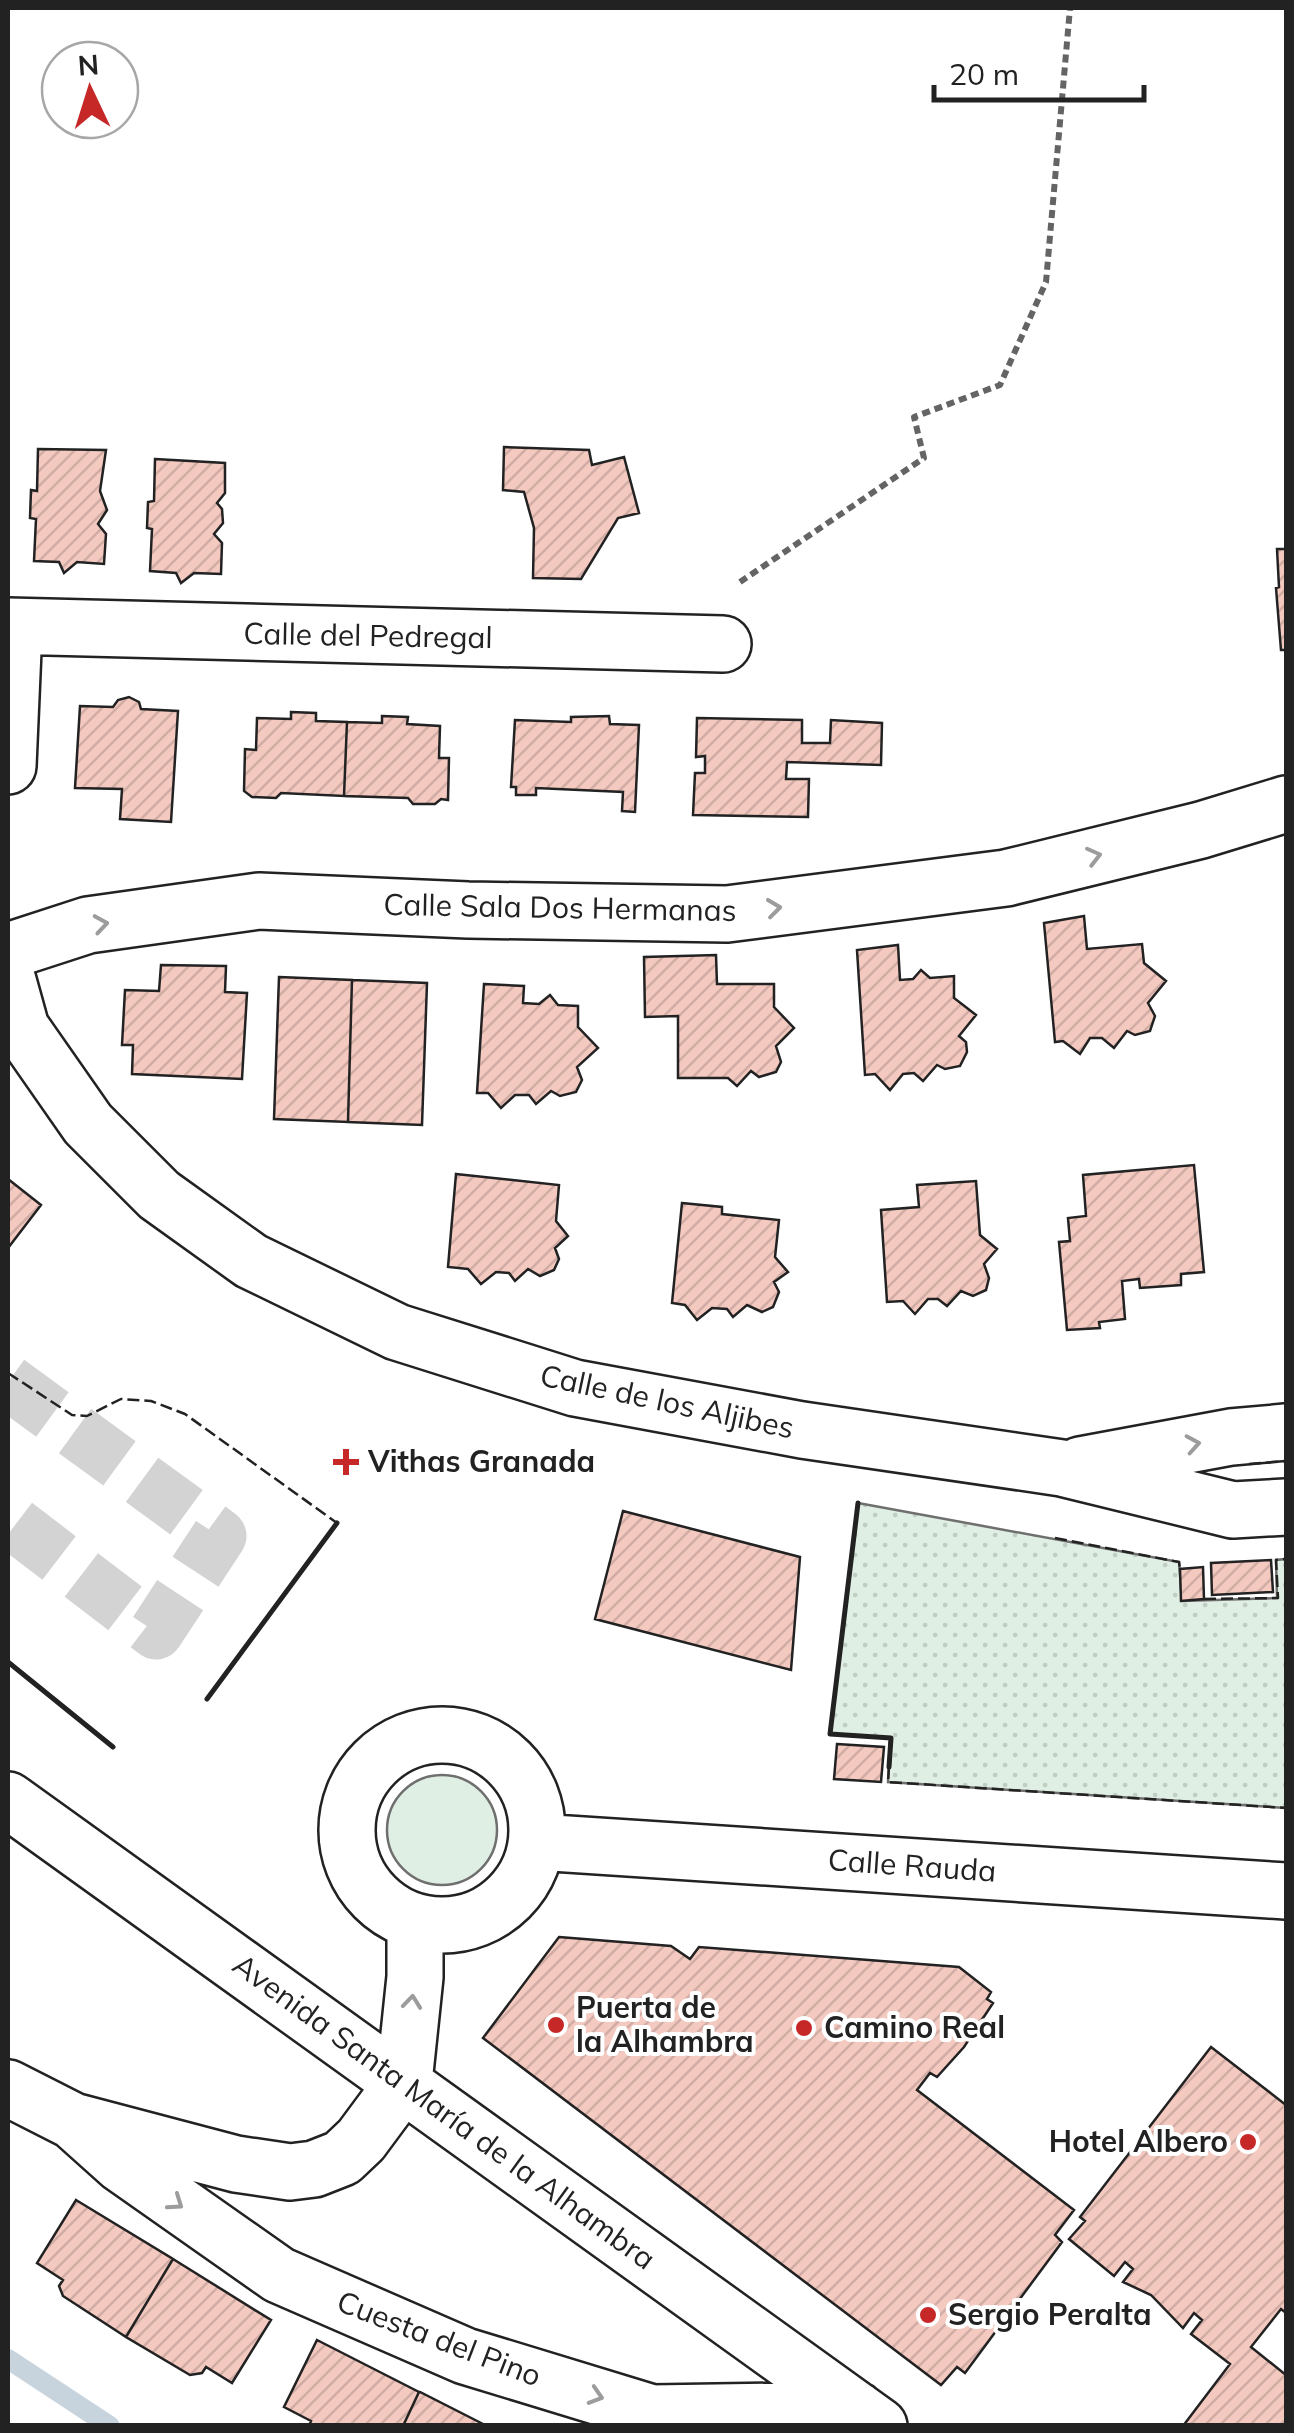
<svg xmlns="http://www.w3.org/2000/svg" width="1294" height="2433" font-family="Mulish,sans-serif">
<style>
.grass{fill:url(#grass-dots);stroke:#6f6f6f;stroke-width:2.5}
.garden{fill:#e0efe3;stroke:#6f6f6f;stroke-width:2.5}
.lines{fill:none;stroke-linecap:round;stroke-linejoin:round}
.stream{stroke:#c7d3dd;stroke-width:20}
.building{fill:url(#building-hatch);stroke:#222;stroke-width:2.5}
.minor-tunnel{stroke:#d3d3d3;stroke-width:55;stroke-dasharray:55 28;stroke-linecap:butt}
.minor-casing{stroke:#222;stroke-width:60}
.path{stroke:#646464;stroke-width:6;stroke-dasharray:8 5;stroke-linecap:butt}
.minor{stroke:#fff;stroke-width:55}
.fence{stroke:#222;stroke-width:2.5;stroke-dasharray:12 5;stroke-linecap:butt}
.wall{stroke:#222;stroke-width:5}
.oneway{stroke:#9c9c9c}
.poi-dot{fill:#c62828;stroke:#fff;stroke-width:4}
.labels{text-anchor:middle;stroke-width:8;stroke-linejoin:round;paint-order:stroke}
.street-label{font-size:30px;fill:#222;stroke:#fff}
.poi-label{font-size:30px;font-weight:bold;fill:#222;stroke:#fff;text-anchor:start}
</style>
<defs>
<pattern id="grass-dots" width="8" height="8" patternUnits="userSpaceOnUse" patternTransform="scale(2.5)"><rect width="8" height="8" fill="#e0efe3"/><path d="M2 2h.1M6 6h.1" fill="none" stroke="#c0cdc2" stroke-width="1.8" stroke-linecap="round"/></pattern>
<pattern id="building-hatch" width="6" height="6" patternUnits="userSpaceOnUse" patternTransform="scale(2.5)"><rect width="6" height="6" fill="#f3c9c0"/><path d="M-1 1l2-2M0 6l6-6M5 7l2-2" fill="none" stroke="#d0aca5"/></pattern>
</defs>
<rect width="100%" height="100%" fill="#fff"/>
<!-- grass -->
<path class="grass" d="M858,1503l321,59 3,39 95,-3 -1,-38 10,-1v249l-398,-26 2,-44 -60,-4z"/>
<!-- garden -->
<path class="garden" d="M387 1830a55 55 0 1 1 110 0a55 55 0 1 1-110 0Z"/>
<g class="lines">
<!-- stream -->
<path class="stream" d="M8,2359l102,67"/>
</g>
<!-- building -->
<path class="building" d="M504,447l85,3 3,15 32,-8 15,56 -21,5 -37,61 -48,-1 1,-50 -10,-36 -21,-2z
M38,449l68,1 -6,41 7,19 -9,14 8,10 -2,30 -27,-2 -13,11 -5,-11 -25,-1 2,-42 -6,-1 1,-28 6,1z
M155,459l70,4v30l-8,10 5,6 1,14 -9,11 8,9 -1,31 -27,-1 -13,10 -5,-10 -26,-2 2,-42 -5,-1 1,-26 6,-1z
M1277,549h9v101h-5l-5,-62 3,-1z
M129,697l10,5 2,7 37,2 -7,111 -51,-3 2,-30 -47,-1 5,-82 33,1 5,-7z
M291,712l25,1v8l31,1 -3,74 -63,-3 -5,5 -24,-1 -8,-6 1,-42 11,1 1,-32 34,1z
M382,716l26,1 -1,7 33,2 -1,32h10l-1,42 -7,-1 -6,5h-22l-5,-6 -64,-2 3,-74 35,1z
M609,716l1,8 29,1 -4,87 -13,-1 1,-19 -87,-4v7h-20v-8h-5l4,-67 56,2v-5z
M697,718l105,2v23h28l1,-23 51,3 -1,42 -94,-3 -1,17h23l-1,38 -115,-2 2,-42h10v-17l-9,1z
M1084,916l3,33 55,-5 2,19 22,18 -18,22 7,13 -5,15 -15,4 -8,-4 -13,17 -12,-10h-12l-10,16 -17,-13 -8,1 -11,-119z
M898,945l2,35 13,-1 8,-9 9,8 24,-2v22l22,17 -17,21 7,6 1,10 -7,14 -15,3 -8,-4 -14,16 -9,-8 -11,1 -13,16 -15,-16 -10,1 -8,-125z
M716,955l1,29h57v23l20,21 -18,18 5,16 -5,10 -17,5 -8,-6 -14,15 -9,-8h-50v-62l-33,1 -1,-60z
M161,965l65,1 -1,26 22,1 -5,86 -110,-5 1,-29h-11l3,-55 34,1z
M279,977l73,3 -4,142 -74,-3z
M352,980l75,3 -5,142 -74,-3z
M484,984l40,2 -1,17 16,1 11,-9 8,10 20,1v21l20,21 -21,19 5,13 -6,12 -16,4 -9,-5 -15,13 -7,-9h-14l-14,13 -13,-15h-11z
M1194,1165l10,107 -23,2v11l-41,3 -1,-9 -17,2 3,38 -26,3 1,6 -33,2 -8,-88 11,-1 -2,-23 18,-2 -3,-41z
M456,1174l103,11 -3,36 12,15 -13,12 4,11 -5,11 -14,6 -12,-7 -13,12 -6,-8 -13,-1 -15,12 -13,-15 -20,-2z
M8,1179l33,26 -33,43z
M976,1181l4,54 17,14 -13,15 5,14 -3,12 -13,6 -12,-5 -14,15 -9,-7h-10l-13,15 -12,-13 -16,1 -6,-92 38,-3 -2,-22z
M682,1203l40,4v7l57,6 -4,37 13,15 -14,10 5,10 -6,15 -11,5 -15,-7 -14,12 -6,-8 -15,-1 -15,12 -12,-15 -13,-2z
M623,1511l177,46 -9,113 -196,-51z
M1271,1560l2,32 -61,3 -1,-32z
M1203,1567l1,32 -23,2 -1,-32z
M837,1744l47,3 -3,35 -47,-3z
M559,1937l112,9 19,13 9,-12 260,20 32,25 -4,7 6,4 -29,44 -27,30 -7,-4 -13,17 157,120 -19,25 7,7 -97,131 -8,-6 -16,18 -458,-347z
M1211,2047l75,58v208l-5,-4 -30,38 35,28v51h-103l47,-62 -39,-30 11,-14 -8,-7 -11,15 -32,-33 -28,-13 10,-13 -8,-7 -11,14 -45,-37 16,-18 -5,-4z
M76,2200l97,59 -47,78 -63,-41 -4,-10 4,-6 -26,-17z
M173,2259l98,61 -39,63 -26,-16 -4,6 -12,2 -64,-38z
M317,2340l102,52 -16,34h-94l2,-5 -27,-14z
M419,2392h1l67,34h-84z"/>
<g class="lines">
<!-- minor-tunnel -->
<path class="minor-tunnel" d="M8,1382l211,154 -63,96 -148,-113"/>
<!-- minor casing -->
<g class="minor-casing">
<path id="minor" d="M8,626l715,18
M8,766l6,-139
M8,951l80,-26 171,-24 209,9 259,4 279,-36 195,-48 85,-26
M8,981l13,47 67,96 71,71 92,66 146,71 178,56 227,42 260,38 171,42 53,-3
M1080,1465l151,-28 55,-5
M347 1830a95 95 0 1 1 190 0a95 95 0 1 1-190 0Z
M8,1800l871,626
M537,1842l749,49
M8,2088l65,33 163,43 54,8 24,-3 28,-11 19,-18 43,-58 11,-105v-55
M73,2121l48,43 158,111 186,81 187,57 205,-3"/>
</g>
<!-- path -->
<path class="path" d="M740,582l184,-124 -10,-41 86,-32 46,-103 24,-274"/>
<!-- minor -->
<use href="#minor" class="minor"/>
<!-- fence -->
<path class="fence" d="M8,1373l64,42 15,1 34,-17 30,2 34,13 152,109
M1249,1464l37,-3
M1055,1538l124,24 1,7
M1204,1599l74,-1 -2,-38 10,-1
M889,1767l-1,15 398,26"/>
<!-- wall -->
<path class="wall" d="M858,1503l-28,231 61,4 -2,29
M8,1662l105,85
M207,1699l130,-176"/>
</g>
<!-- one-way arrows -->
<defs><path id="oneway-chevron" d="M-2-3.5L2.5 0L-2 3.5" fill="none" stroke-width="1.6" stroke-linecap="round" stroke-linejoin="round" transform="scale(2.5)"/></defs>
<g class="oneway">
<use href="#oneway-chevron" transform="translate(1094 856) rotate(-14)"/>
<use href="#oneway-chevron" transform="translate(774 908) rotate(-7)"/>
<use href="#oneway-chevron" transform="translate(101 924) rotate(-9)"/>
<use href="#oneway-chevron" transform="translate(1193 1444) rotate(-10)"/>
<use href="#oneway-chevron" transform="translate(412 2002) rotate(-84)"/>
<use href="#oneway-chevron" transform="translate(176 2203) rotate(35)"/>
<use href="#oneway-chevron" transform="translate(596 2396) rotate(17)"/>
</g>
<!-- markers -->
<g class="poi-dot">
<path d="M341 1447h10v10h10v10h-10v10h-10v-10h-10v-10h10z"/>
<circle cx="556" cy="2025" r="10"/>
<circle cx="804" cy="2028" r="10"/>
<circle cx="1248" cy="2142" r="10"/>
<circle cx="928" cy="2315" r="10"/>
</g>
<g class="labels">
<!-- street labels -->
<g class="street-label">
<text transform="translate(368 636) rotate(1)" y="10">Calle del Pedregal</text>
<text transform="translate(560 908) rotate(1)" y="10">Calle Sala Dos Hermanas</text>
<text transform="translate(667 1402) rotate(12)" y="10">Calle de los Aljibes</text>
<text transform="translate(912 1866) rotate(4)" y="10">Calle Rauda</text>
<text transform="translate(444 2112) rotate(36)" y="10">Avenida Santa María de la Alhambra</text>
<text transform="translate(439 2339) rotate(21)" y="10">Cuesta del Pino</text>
</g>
<!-- poi labels -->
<g class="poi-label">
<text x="368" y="1472">Vithas Granada</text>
<text x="576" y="2018">Puerta de<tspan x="576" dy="34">la Alhambra</tspan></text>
<text x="824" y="2038">Camino Real</text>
<text x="1228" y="2152" text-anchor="end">Hotel Albero</text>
<text x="948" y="2325">Sergio Peralta</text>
</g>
</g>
<!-- border -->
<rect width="1294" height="2433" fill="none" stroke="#222222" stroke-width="20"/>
<!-- north arrow -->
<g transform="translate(90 90) rotate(356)"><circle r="48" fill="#ffffff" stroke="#a7a7a7" stroke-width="2.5"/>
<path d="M0-8L18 38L0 25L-18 38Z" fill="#c62828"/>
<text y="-15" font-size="28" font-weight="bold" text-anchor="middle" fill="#222222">N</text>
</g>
<!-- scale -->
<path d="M934 85v15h210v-15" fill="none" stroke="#222222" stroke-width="5"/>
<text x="949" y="85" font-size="30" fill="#222222" stroke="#ffffff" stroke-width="8" paint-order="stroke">20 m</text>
</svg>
